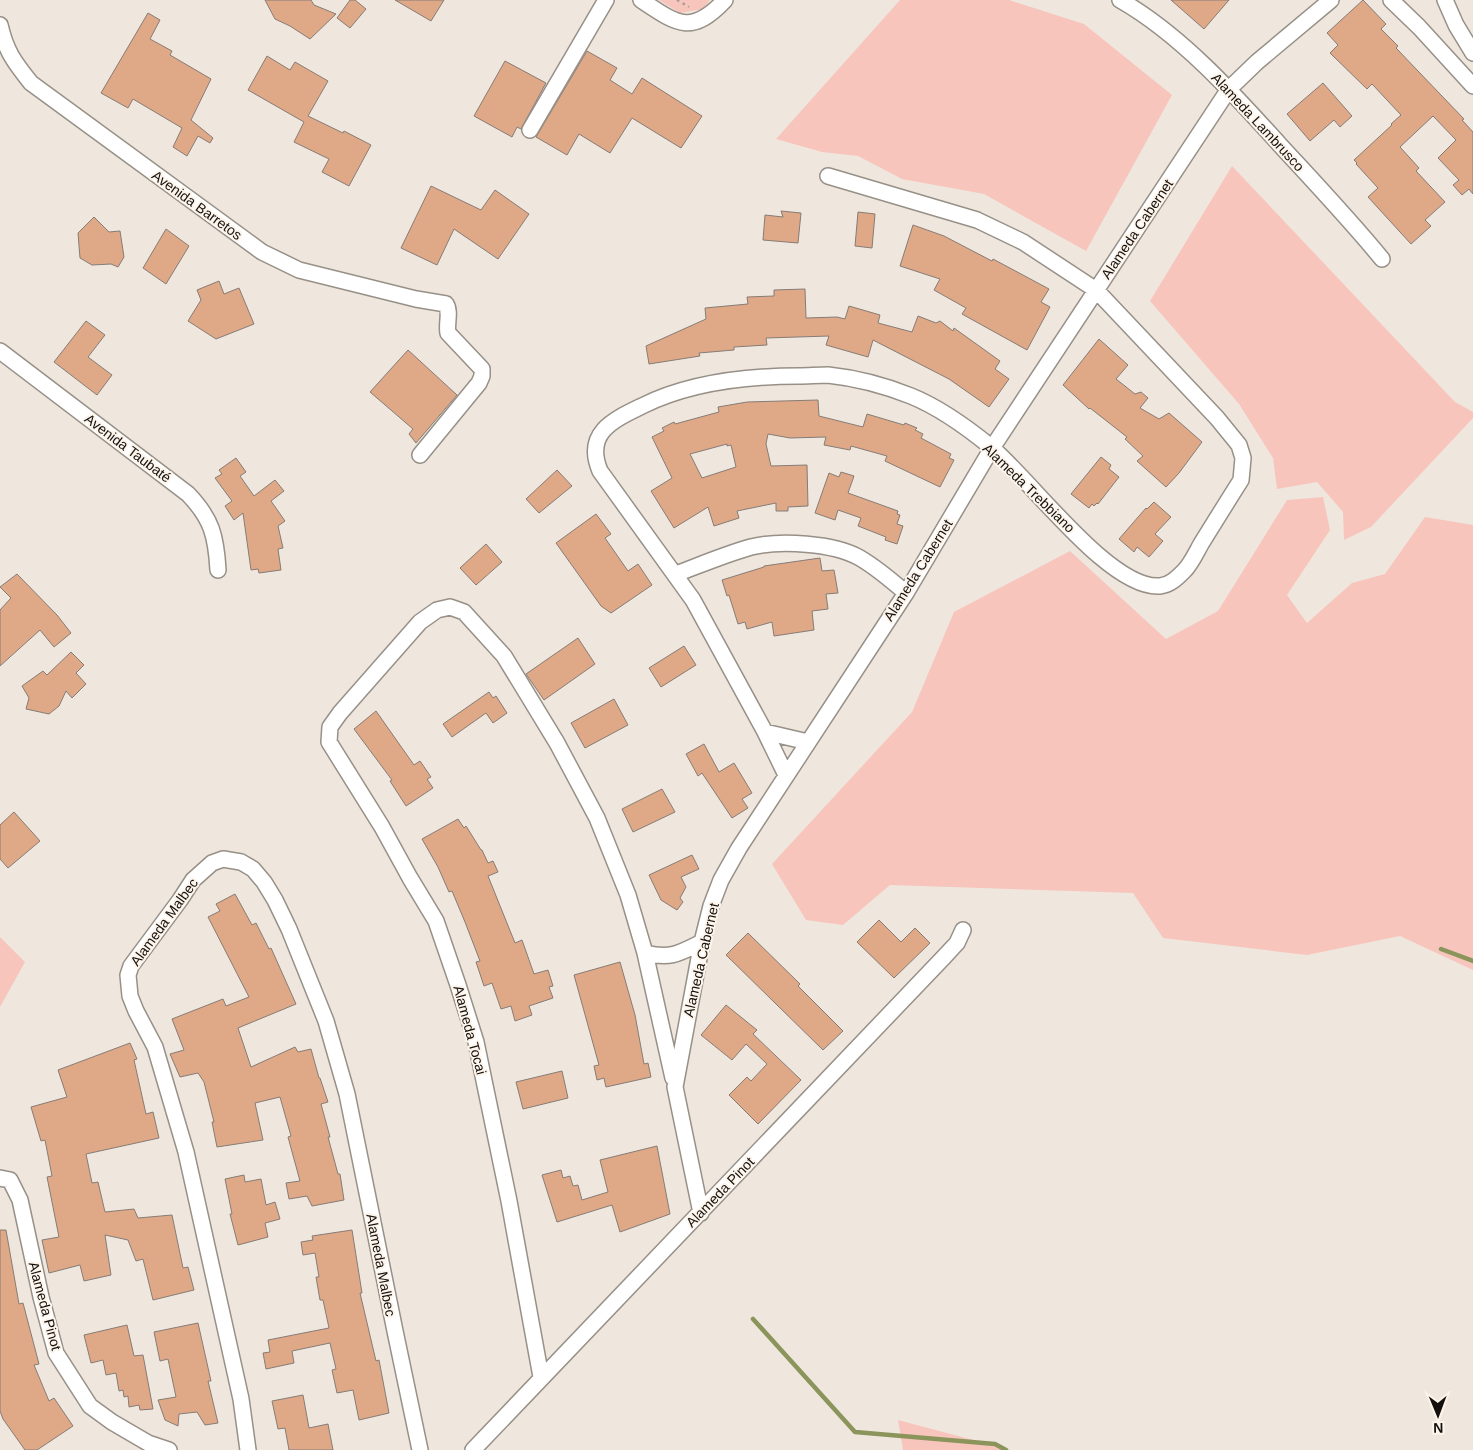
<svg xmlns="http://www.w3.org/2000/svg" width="1473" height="1450" font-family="Arial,sans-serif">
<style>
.green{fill:#f7c5bc}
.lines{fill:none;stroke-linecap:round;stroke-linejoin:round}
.stream{stroke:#8b945b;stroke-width:4.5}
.building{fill:#dfa887;stroke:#867c76;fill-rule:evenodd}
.street-casing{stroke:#979087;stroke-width:18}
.path{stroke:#a49e97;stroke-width:2.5;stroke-dasharray:2.5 4;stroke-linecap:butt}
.street{stroke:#fff;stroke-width:15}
.labels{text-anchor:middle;stroke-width:4;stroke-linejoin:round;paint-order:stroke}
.street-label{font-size:14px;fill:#13100d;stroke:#fdf5eb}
</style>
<rect width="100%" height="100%" fill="#efe7de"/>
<!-- green -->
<path class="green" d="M659,0h51l-7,9 -23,4z
M900,0h109l75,24 88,71 -86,156 -102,-57 -82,-15 -44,-23 -36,-4 -46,-13z
M1232,166l223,236 18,10v6l-102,109 -27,13 -1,-28 -26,-30 -40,7 -4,-31 -34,-54 -89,-103z
M1323,497l7,33 -43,65 20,28 45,-40 33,-9 40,-57 48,8v445l-73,-34 -93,19 -144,-17 -30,-45 -243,-8 -47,40 -37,-5 -34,-56 140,-152 42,-100 116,-61 96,88 52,-28 69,-111z
M0,937l25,25 -25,45z
M898,1420l113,30h-108z"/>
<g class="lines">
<!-- stream -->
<path class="stream" d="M1441,949l32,12
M753,1319l102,113 140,12 11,6"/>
</g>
<!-- building -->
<path class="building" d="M265,0h46l3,5 22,9 -26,25 -20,-13 -15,-7z
M350,0h5l11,9 -16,19 -13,-10z
M395,0h49l-13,21z
M1171,0h58l-25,29z
M1363,0l23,24 -5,5 17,17 -2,2 68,71 -2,1 11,12v62l-4,-5 -7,6 -9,-10 6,-5 -21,-22 18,-18 -23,-24 -33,31 19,21 -3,3 29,31 -20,18 6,6 -20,18 -43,-47 10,-9 -22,-24 1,-1 -3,-3 38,-35 -1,-1 10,-9 -29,-31 -5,5 -37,-36 8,-8 -11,-12z
M148,13l12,7 -10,19 22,12 -2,4 41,24 -20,41 22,18 -3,5 -12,-7 -11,20 -14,-9 9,-19 -49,-29 -5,9 -27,-15z
M587,51l30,17 -7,12 22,14 10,-16 60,38 -21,32 -49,-30 -22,35 -31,-19 -12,21 -31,-18z
M267,56l23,14 5,-8 33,19 -20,35 35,17 1,-2 27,14 -22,41 -27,-14 7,-13 -35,-17 10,-20 -56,-32z
M505,61l41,22 -25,46 -4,-2 -5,10 -38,-21z
M1323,83l29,33 -12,11 -6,-7 -24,21 -23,-27z
M431,186l50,24 14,-20 34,24 -31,45 -44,-30 -17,36 -36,-17z
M781,211l20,2 -3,30 -35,-3 2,-25 18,2z
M858,212l17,2 -3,34 -17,-2z
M94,217l15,15 11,-1 4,26 -6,10 -7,-3 -19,1 -12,-7 -2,-25z
M913,225l31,11 48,25 1,-2 56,30 -8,13 9,5 -23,43 -65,-36 4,-6 -32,-18 6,-11 -40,-13z
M166,229l23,17 -23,38 -23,-16z
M219,281l5,13 15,-6 15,36 -38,15 -28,-18 13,-21 -4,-10z
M805,289l1,29 31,-1 8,2 4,-13 31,9 -2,8 34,9 6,-16 18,7 4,-2 13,10 1,-3 46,33 -5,8 14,10 -20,28 -40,-28 -76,-39 -5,17 -42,-12 3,-9 -63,2 1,7 -33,2v3l-35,3 1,3 -51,8 -3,-18 60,-27 -1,-11 43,-4 -1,-7 27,-1v-6z
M86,321l19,14 -17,22 24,18 -15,20 -43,-33z
M1099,339l29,26 -12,14 19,15 6,-2 7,6 -8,10 19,11 10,-6 33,29 -23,31 -13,14 -29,-26 6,-5 -18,-17 2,-2 -37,-29 -1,1 -26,-24z
M408,350l49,45 -41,48 -7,-9 4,-5 -43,-37z
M818,400l1,16 44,11 4,-13 37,11 1,-2 12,5 -2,2 8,4 -2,4 30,16 -2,4 5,2 -14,27 -55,-26 2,-5 -36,-10 -1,4 -26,-5 2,-8 -36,1 -22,-4 -2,10 5,22 36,-1 1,41 -20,1v4h-12v-8l-39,8 2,7 -25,8 -6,-19 -34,21 -23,-37 21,-13 -20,-41 12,-6 -2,-3 12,-6 1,2 44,-12 -1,-5 29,-5zM727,444v2l4,-1 5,22 -34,11 -12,-24z
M1101,457l10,8 -2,4 10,8 -21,27 -1,-1 -3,3 -2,-2 -3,4 -18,-14z
M236,458l10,14 -6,4 14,20 21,-16 9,11 -13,10 14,20 -7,5 5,22 -5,1 3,21 -22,3 -1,-4 -7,1 -8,-57 -9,7 -9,-14 7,-5 -17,-23 7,-4 -3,-4z
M557,470l15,16 -33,27 -13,-14z
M841,472l13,4 -6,17 50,18 -1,3 3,1 -3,9 6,2 -6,18 -12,-4 1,-3 -28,-11 3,-8 -23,-8 -3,10 -20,-7 14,-40 10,4z
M1154,502l17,15 -16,17 8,7 -14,16 -12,-10 -3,5 -15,-13 27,-31 1,1z
M596,514l15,20 -6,4 23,33 10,-7 14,21 -41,28 -10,-7 -45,-63z
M486,544l16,18 -26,23 -16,-17z
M820,558l2,13 12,-1 4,23 -12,1 2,15 -16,2 2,19 -40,6 -2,-14 -25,7 -2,-7 -7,2 -9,-29 -2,1 -5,-16 42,-13v-1z
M17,574l40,41 14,18 -17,14 -14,-17 -40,36v-56l11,-12 -11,-11z
M578,638l17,26 -51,36 -18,-26z
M684,646l12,19 -35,22 -12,-19z
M71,652l13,13 -8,8 10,11 -14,14 -6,-7 -7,15 -10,8 -23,-5 3,-11 -7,-12 21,-15 4,4z
M489,692l4,6 3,-2 11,17 -14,10 -7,-10 -34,24 -9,-13z
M614,699l14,26 -43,23 -14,-25z
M376,711l38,54 6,-4 11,16 -4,2 6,9 -27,18 -16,-25 2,-1 -38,-51z
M704,744l15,28 15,-9 18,30 -10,6 6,9 -16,10 -30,-45 -4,3 -12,-22z
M662,789l13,23 -42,20 -11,-23z
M14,812l26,29 -32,27 -8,-9v-34z
M458,819l6,9 2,-2 15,24h1l6,13 5,-2 5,11 -10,4 27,67 7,-3 12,34 14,-4 5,16 -4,1 4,11 -24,8 3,9 -17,6 -4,-15 -10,3 -9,-26 -8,3 -8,-24 4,-1 -15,-39 -13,-31 -3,1 -11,-25 -16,-28z
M692,855l7,14 -18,8 5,10 -6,11 3,4 -6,8 -16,-10 -12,-25z
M235,894l17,31 4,-2 13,26 2,-1 25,56 -58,24 13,39 44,-20 3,5 13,-3 8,29h1l8,24 -7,2 9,33h-2l10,37h2l4,26 -32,6 -5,-10 -18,3 -3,-16 14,-2 -12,-44 3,-1 -11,-39 -25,6 8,37 -46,7 -5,-25h2l-10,-40 -6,-9 -18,4 -10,-23 14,-4 -12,-31 51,-20 3,7 23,-9 -41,-80 12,-6 -4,-7z
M879,920l22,22 14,-14 15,15 -36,35 -37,-36z
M748,933l52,51 -2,2 45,45 -20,19 -97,-95z
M620,962l15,53 9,49 4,-1 3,14 -45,10 -2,-9 -7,2 -3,-14 5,-1 -25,-90z
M726,1005l31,25 -4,4 48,46 -43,44 -29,-29 18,-18 4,4 16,-17 -21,-20 -14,16 -31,-25z
M130,1043l7,16 -3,1 12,54 7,-2 6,26 -73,16 6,29 6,-1 7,30 29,-3 4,9 34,-3 11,53 5,-1 6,23 -41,10 -10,-41 -7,2 -8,-21 -23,-5 6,40 -27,6 -4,-16 -31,8 -7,-33 17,-3 -12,-60 5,-1 -7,-36 -4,1 -10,-34 36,-10 -9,-27z
M562,1071l6,27 -45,11 -7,-27z
M657,1146l13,68 -50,18 -8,-27 -55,17 -15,-47 19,-5 2,8 7,-2 3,10 5,-1 4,15 26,-8 -8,-32z
M244,1175l1,7 16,-3 5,26 9,-3 5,17 -15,4 3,14 -30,8 -8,-31h2l-7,-35z
M0,1230h6l13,74 4,-1 16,61 -5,1 15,36 5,-3 19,28 -36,24h-12l-22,-31 -3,-8z
M352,1230l10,63h-2l16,68 3,-1 10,53 -30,7 -6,-30 -16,3 -5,-23 4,-1 -6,-26 -38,8 2,12 -28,6 -3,-16 7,-1 -2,-12 61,-12 -6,-28h-3l-4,-23h3l-4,-24 -12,2 -2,-13 12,-2 -1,-4z
M198,1323l13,58h-3l10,42 -13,2 -8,-13 -18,2 -1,12 -13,-6 -7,-20 18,-3 -8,-38 -8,2 -6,-29z
M127,1325l7,31 9,-1 10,54 -13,1 -1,-5 -10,2 -1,-11 -4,1 -1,-7 -4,1 -3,-18 -10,2 -3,-15 -12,3 -7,-28z
M303,1395l6,33 19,-4 5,26h-44l-4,-22 -7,1 -6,-28z"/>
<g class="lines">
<!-- street casing -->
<g class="street-casing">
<path id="street" d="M641,0c36,24 50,36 84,0
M1120,0c60,34 114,94 160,145 35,38 70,75 102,114
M1391,0l28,27 54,59
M1445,0l11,25 17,28
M0,25c6,26 14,37 31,58l231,169 37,18 117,29 30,5c5,8 0,20 2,29l34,36v7l-3,7 -59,72
M530,130l76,-130
M0,351l188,143c24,25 28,42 30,76
M676,574c24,-9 50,-20 75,-27 29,-7 83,-4 109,11 17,10 31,22 46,35
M765,732l43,10
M786,775l-21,-43 -72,-132 -93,-129c-16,-38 13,-51 42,-65 48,-24 104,-30 157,-30 9,0 19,-1 29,-1 28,3 58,11 83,21 27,11 58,33 80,51 39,32 119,143 169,139 10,-1 17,-8 24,-15 7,-7 12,-18 17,-27 13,-21 26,-42 40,-64l2,-22 -4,-13 -22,-27 -121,-128 -73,-48 -46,-22 -149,-44
M645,953c26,6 33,1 57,-11
M0,1178l10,2 10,20 21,97 15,56 34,53 22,16 36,21 21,7
M701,1213l-26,-126 27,-145 9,-36 10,-26 18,-32 167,-255 86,-145 237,-359 28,-27 74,-62
M541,1377l-32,-176 -33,-159 -18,-57 -22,-64 -26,-43 -28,-51 -53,-85 1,-15 10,-14 80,-91 17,-12 13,-3 14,5 40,44 53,87 40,75 31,77 17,58 28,125
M248,1450l-7,-51 -55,-247 -31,-105 -19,-36 -6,-15 -2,-21 3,-9 49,-66 13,-20 19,-17 11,-4 18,3 12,7 11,13 11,18 14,29 37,92 21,73 48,237 25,119
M473,1450l471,-493 13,-14 6,-13"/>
</g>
<!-- path -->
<path class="path" d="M677,0l12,7"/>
<!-- street -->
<use href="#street" class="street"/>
</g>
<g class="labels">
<!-- street labels -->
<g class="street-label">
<text transform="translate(1258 122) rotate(47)" y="5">Alameda Lambrusco</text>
<text transform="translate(197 205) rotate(36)" y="5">Avenida Barretos</text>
<text transform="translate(1137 229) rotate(-56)" y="5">Alameda Cabernet</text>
<text transform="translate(128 448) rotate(37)" y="5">Avenida Taubaté</text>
<text transform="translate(1029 488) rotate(44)" y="5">Alameda Trebbiano</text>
<text transform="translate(918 570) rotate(-58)" y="5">Alameda Cabernet</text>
<text transform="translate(164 922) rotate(-54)" y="5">Alameda Malbec</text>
<text transform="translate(701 960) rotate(-77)" y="5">Alameda Cabernet</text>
<text transform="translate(470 1030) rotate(75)" y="5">Alameda Tocai</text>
<text transform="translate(720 1192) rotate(-46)" y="5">Alameda Pinot</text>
<text transform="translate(381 1265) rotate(79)" y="5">Alameda Malbec</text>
<text transform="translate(45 1306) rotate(75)" y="5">Alameda Pinot</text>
</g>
</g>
<!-- north arrow -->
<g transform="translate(1438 1415) rotate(179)" stroke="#fdf5eb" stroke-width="4" paint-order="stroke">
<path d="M0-4L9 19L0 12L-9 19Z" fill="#13100d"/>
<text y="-8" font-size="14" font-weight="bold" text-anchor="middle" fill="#13100d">N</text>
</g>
</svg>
